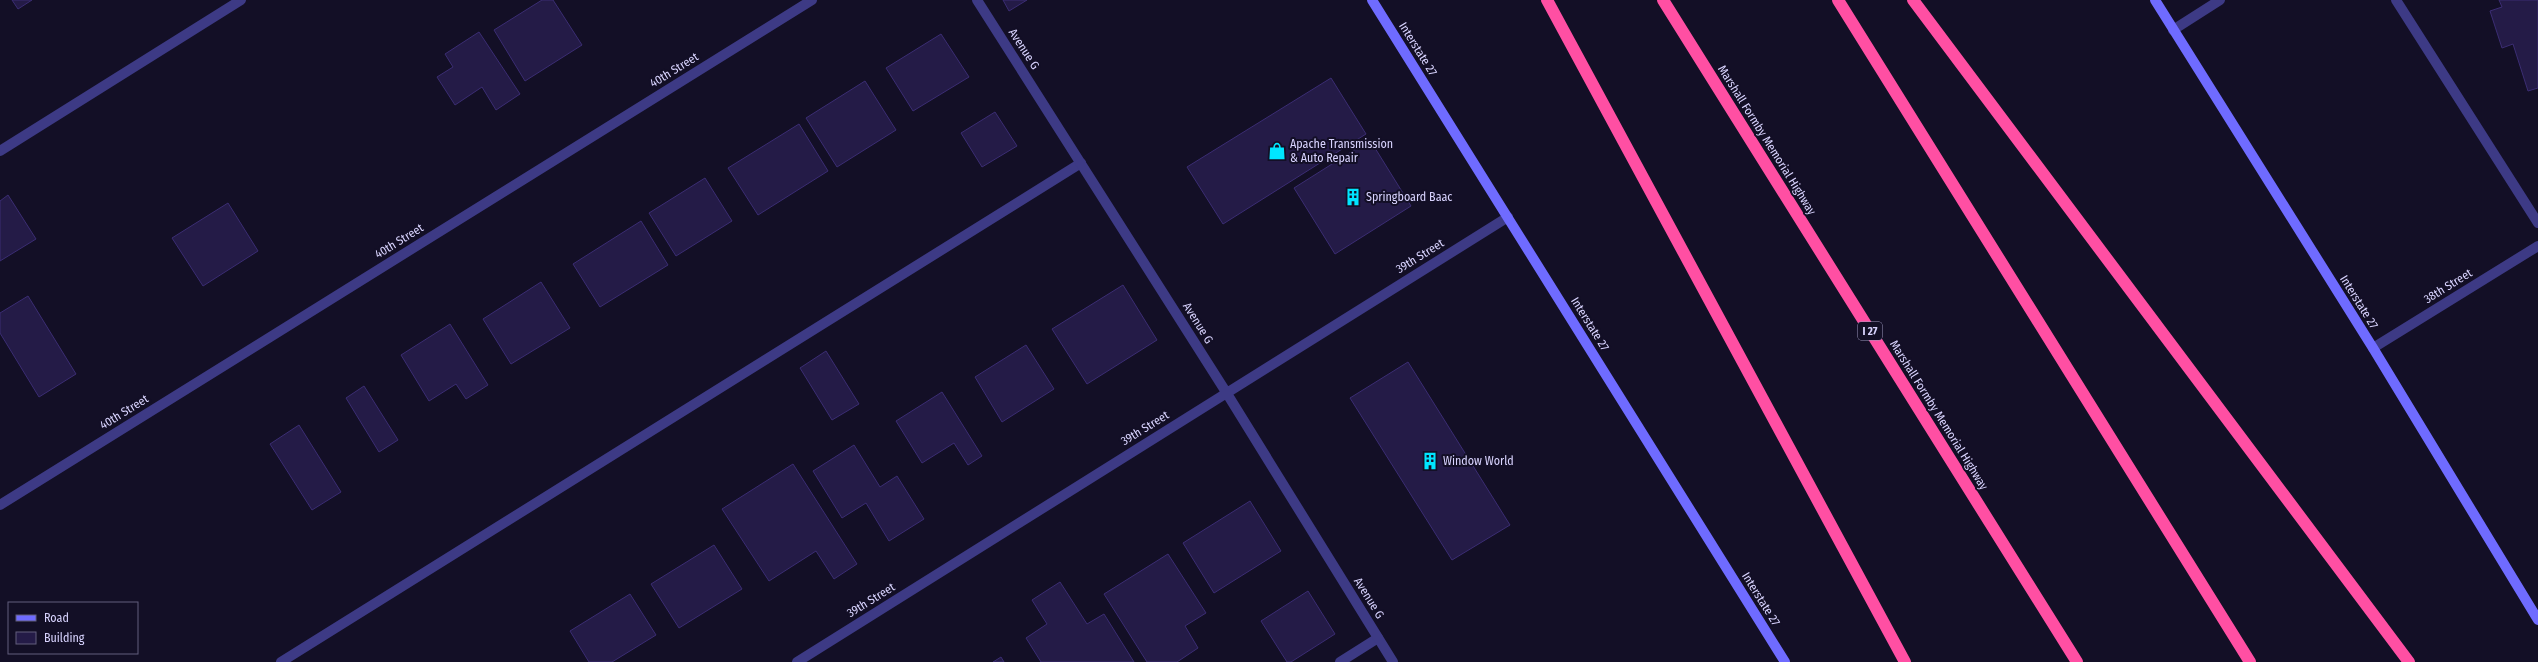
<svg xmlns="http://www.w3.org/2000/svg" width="2538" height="662" font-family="'Fira Sans Condensed',sans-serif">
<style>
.building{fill:#241b47;stroke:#3b2d73}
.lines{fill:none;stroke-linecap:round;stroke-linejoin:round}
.lane{stroke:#3d3a85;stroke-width:10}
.street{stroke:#3d3a85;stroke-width:10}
.secondary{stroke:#6f6bff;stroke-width:10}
.highway{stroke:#ff4fa3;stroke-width:12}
.labels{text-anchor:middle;stroke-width:4;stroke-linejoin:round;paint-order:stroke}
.shield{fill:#130f26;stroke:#9e99be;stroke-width:1}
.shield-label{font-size:11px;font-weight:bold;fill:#d9d4ff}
.street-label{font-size:12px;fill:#d9d4ff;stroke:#130f26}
.poi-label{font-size:12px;fill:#d9d4ff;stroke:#130f26;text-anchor:start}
</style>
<rect width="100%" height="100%" fill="#130f26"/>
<!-- building -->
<path class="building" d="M12,0h20l-14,9z
M542,0h11l29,45 -57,36 -31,-51z
M1003,0h24l-18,11z
M2499,0h39v88l-10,3 -15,-47 -11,4 -12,-37 12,-4z
M479,32l41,62 -24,16 -14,-23 -27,18 -18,-28 16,-10 -8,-13z
M941,34l28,43 -56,34 -27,-43z
M1331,78l35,56 -143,90 -36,-57z
M865,81l31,49 -59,37 -31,-49z
M995,112l22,34 -35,21 -21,-34z
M799,124l29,47 -70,44 -30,-47z
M1370,140l41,66 -76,48 -41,-66z
M705,178l27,43 -56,35 -27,-43z
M8,195l28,44 -36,22v-60z
M228,203l30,48 -55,35 -31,-48z
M641,221l27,44 -68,42 -27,-43z
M541,282l29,46 -59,36 -28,-45z
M1123,285l34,55 -70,44 -35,-55z
M28,296l48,78 -37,23 -39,-64v-20z
M450,324l38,61 -22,14 -10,-15 -27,17 -28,-46z
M1026,345l28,44 -52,33 -27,-45z
M826,351l33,53 -27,16 -32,-52z
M1408,362l102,163 -58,35 -102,-162z
M364,386l34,54 -19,12 -33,-54z
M942,392l40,64 -14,9 -14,-22 -32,20 -26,-42z
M299,425l42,67 -29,18 -42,-66z
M854,445l26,42 17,-11 27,43 -35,22 -23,-38 -24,15 -29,-47z
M793,464l64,100 -23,15 -18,-28 -47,30 -47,-72z
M1250,501l31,50 -67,42 -31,-50z
M714,545l28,44 -63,39 -28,-44z
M1168,554l38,59 -21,13 13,22 -21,14h-30l-43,-68z
M1060,582l27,42 17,-10 30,48h-93l-15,-24 21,-14 -15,-24z
M1308,591l27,43 -44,28h-4l-26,-41z
M630,594l26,41 -44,27h-23l-19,-31z
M1001,657l3,5h-11z"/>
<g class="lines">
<!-- lane -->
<path class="lane" d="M2396,0l142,223
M2173,30l47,-30
M0,151l241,-151
M281,662l800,-499
M1340,662l38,-24"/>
<!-- street -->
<path class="street" d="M977,0l249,392 167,270
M2373,348l165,-102
M0,505l812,-505
M797,662l711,-445"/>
<!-- secondary -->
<path class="secondary" d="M1372,0l413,662
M2155,0l218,348 165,272"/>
<!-- highway -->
<path class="highway" d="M1547,0l358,662
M1663,0l414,662
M1838,0l412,662
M1913,0l496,662"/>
</g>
<!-- icons -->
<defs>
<g id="shop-bare" transform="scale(1.38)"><path d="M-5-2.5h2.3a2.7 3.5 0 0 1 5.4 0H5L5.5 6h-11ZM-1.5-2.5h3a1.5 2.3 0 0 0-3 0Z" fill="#00e5ff" stroke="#130f26" stroke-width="2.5" paint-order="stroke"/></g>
<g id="building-bare" transform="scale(1.38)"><path d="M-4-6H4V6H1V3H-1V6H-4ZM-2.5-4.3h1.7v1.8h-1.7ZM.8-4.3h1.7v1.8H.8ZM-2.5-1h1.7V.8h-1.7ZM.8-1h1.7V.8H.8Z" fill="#00e5ff" stroke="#130f26" stroke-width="2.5" paint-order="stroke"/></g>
</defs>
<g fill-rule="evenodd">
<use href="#shop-bare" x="1277" y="151"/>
<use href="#building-bare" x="1353" y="197"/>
<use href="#building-bare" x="1430" y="461"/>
</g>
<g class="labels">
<!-- shield labels -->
<rect class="shield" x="1858" y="322" width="24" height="18" rx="3"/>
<g class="shield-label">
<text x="1870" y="335">I 27</text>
</g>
<!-- street labels -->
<g class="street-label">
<text transform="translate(1024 49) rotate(57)" y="4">Avenue G</text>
<text transform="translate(1418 49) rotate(58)" y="4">Interstate 27</text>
<text transform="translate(674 70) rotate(-32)" y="4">40th Street</text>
<text transform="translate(1767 140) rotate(58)" y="4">Marshall Formby Memorial Highway</text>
<text transform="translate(399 241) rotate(-32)" y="4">40th Street</text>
<text transform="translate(1420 256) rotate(-32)" y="4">39th Street</text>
<text transform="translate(2448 286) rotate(-32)" y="4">38th Street</text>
<text transform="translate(2359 302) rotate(58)" y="4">Interstate 27</text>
<text transform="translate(1198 323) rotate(58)" y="4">Avenue G</text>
<text transform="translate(1590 324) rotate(58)" y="4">Interstate 27</text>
<text transform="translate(124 412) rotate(-32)" y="4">40th Street</text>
<text transform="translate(1939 415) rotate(58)" y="4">Marshall Formby Memorial Highway</text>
<text transform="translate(1145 428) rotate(-32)" y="4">39th Street</text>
<text transform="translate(1369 598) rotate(58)" y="4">Avenue G</text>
<text transform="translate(1761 599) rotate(58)" y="4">Interstate 27</text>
<text transform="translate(871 600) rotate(-32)" y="4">39th Street</text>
</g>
<!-- poi labels -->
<g class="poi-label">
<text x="1290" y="148">Apache Transmission<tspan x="1290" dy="14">&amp; Auto Repair</tspan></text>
<text x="1366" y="201">Springboard Baac</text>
<text x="1443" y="465">Window World</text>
</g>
</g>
<!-- legend -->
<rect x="8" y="602" width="130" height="52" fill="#130f26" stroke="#625e7d"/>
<rect x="16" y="615" width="20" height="6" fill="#6f6bff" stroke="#625e7d"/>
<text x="44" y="622" font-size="12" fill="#d9d4ff">Road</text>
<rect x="16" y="632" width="20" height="12" fill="#241b47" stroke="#625e7d"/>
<text x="44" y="642" font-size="12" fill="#d9d4ff">Building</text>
</svg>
